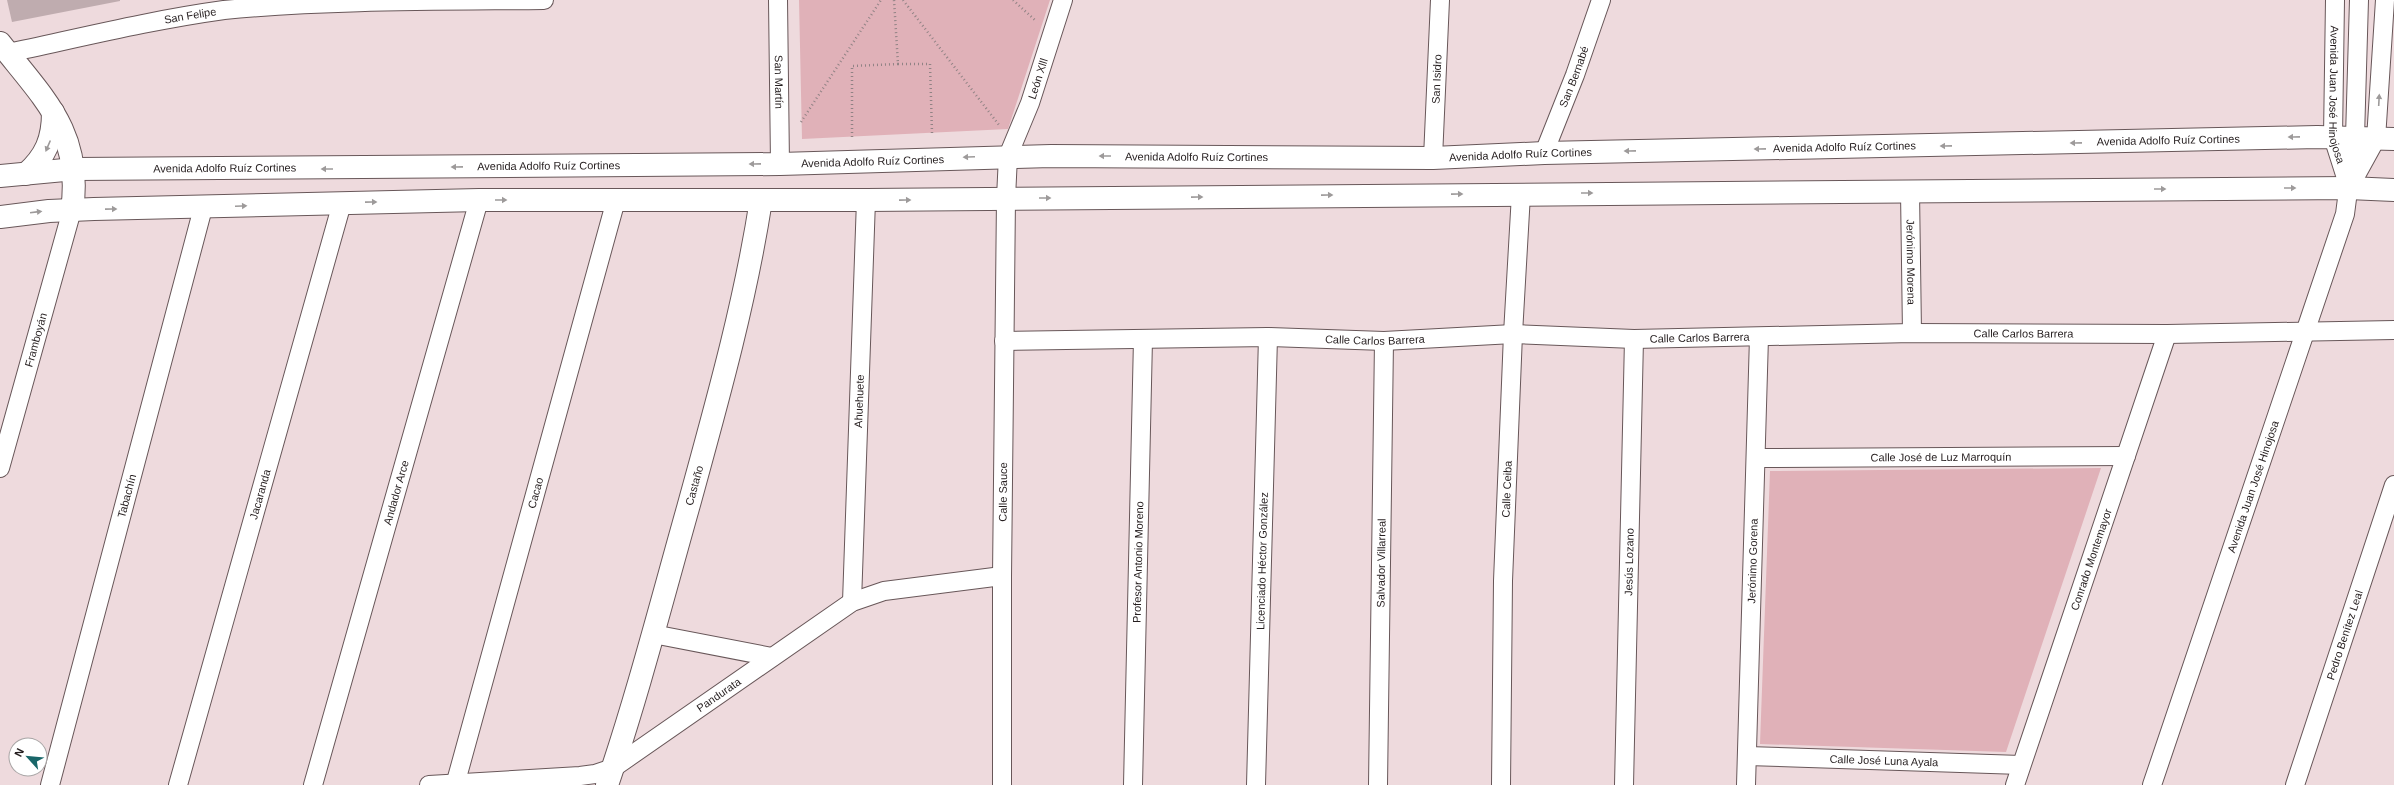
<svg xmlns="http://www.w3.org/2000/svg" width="2394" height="785" font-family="Arial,sans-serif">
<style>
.green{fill:#e0b1b8}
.building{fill:#bfacaf}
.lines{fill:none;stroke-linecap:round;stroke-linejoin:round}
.street-casing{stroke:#685759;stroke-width:20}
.secondary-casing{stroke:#685759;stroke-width:24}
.primary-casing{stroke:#685759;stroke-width:24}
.path{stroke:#918385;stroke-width:2.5;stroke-dasharray:1 3;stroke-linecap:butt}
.street{stroke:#fff;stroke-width:18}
.secondary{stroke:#fff;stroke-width:22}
.primary{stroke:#fff;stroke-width:22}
.oneway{fill:#9d9a9a}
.labels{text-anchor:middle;stroke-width:3;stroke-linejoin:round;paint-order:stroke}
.street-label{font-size:11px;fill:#251e1f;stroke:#fff}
</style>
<rect width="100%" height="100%" fill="#eedadd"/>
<!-- green -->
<path class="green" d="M799,0h251l-42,129 -206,10z
M2101,468l-95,284 -246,-8 10,-273z"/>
<!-- building -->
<path class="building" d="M7,0h113v1l-108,21z"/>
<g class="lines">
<!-- street casing -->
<g class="street-casing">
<g id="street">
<path id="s1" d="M778,0l2,164"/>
<path id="s2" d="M2335,0l-2,137 14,44"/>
<path id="s3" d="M8,53c71,-15 143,-33 216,-43 105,-10 214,-9 320,-10"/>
<path id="s4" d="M1544,153l31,-78 26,-75"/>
<path id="s5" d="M1433,158l7,-158"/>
<path d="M2354,179l22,-40 9,-139"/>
<path id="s6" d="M1910,191l2,142"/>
<path id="s7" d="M1004,341l264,-4 116,4 129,-7 121,5 278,-6 255,1 227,-4"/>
<path id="s8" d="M1757,458l369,-2"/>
<path id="s9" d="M0,468l72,-258"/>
<path id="s10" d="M852,602l14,-402"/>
<path d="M653,634l119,23"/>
<path id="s11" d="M1747,756l274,9"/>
<path id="s12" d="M50,785l153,-577"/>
<path id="s13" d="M178,785l164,-582"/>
<path id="s14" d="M313,785l166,-585"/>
<path id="s15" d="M429,785l151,-9 15,-2 18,-6 239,-166 32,-11 118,-15"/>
<path id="s16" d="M455,785l161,-585"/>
<path id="s17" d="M1002,785v-209l4,-378 2,-42 22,-53 33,-103"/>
<path id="s18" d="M1133,785l10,-446"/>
<path id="s19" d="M1256,785l12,-448"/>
<path id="s20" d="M1378,785l6,-444"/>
<path id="s21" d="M1501,785l2,-204 10,-247 8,-140"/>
<path id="s22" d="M1624,785l10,-446"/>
<path id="s23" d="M1746,785l13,-448"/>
<path id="s24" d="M2015,785l152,-451"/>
<path id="s25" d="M2152,785l193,-571 10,-77 4,-137"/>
<path id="s26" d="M2295,785l99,-300"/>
</g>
</g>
<!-- secondary casing -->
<g class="secondary-casing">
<g id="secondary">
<path d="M0,43c44,56 83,90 72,167"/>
<path id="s27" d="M607,785c31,-91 55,-185 81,-277 28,-102 57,-204 73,-308"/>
</g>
</g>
<!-- primary casing -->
<g class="primary-casing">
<g id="primary">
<path d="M26,174c20,-18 27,-35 27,-62"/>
<path id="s28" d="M0,176l75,-7 705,-5 271,-8 382,2 111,-5 773,-16 77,2"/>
<path d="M0,217l49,-6 45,-2 385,-9h387l1483,-12 45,2"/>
</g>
</g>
<!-- path -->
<path class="path" d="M903,0l96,125
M1013,0l23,21
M898,64h32l2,69
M801,122l80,-122
M852,137v-71l46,-2 -4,-64"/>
<!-- street -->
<use href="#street" class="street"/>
<!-- secondary -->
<use href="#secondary" class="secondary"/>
<!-- primary -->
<use href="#primary" class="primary"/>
</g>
<!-- one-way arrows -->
<defs><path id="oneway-solid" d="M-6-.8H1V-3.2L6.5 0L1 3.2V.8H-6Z"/></defs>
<g class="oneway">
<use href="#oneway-solid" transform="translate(2379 100) rotate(-87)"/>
<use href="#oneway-solid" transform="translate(2294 137) rotate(179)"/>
<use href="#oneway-solid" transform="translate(2076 143) rotate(179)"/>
<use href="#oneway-solid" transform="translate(48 146) rotate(113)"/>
<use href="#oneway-solid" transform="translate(1946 146) rotate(179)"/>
<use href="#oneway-solid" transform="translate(1760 149) rotate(179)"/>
<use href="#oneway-solid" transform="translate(1630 151) rotate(179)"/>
<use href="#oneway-solid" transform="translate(1105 156) rotate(-180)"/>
<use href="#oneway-solid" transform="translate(969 157) rotate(178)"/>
<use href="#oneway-solid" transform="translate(755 164) rotate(179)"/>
<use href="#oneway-solid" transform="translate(457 167) rotate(179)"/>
<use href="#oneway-solid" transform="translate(327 169) rotate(180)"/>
<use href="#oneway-solid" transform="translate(2290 188)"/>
<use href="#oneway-solid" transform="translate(2160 189)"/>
<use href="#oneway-solid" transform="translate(1587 193)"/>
<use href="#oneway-solid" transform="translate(1457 194) rotate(-1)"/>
<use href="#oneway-solid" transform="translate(1327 195) rotate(-1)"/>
<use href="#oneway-solid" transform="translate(1197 197) rotate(-1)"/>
<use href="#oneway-solid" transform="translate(1045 198)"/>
<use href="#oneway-solid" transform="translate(501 200)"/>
<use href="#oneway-solid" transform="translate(905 200) rotate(-1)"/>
<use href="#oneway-solid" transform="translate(371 202) rotate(-1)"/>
<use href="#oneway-solid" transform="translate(241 206) rotate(-2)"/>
<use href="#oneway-solid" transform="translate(111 209) rotate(-1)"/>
<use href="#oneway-solid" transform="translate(36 212) rotate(-7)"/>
</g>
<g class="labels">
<!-- street labels -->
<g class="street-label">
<text dy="4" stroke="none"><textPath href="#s3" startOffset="186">San Felipe</textPath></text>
<text dy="4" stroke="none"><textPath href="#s4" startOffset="82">San Bernabé</textPath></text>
<text dy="4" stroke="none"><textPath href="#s17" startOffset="712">León Xlll</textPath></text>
<text dy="4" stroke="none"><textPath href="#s5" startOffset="79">San Isidro</textPath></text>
<text dy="4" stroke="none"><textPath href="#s1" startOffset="82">San Martín</textPath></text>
<text dy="4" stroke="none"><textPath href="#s2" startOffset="95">Avenida Juan José Hinojosa</textPath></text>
<text dy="4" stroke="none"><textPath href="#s28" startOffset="2169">Avenida Adolfo Ruíz Cortines</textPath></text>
<text dy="4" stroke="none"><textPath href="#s28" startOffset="1845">Avenida Adolfo Ruíz Cortines</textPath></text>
<text dy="4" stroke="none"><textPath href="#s28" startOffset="1521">Avenida Adolfo Ruíz Cortines</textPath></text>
<text dy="4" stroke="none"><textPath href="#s28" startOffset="1197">Avenida Adolfo Ruíz Cortines</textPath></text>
<text dy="4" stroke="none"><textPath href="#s28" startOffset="873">Avenida Adolfo Ruíz Cortines</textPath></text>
<text dy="4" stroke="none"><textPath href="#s28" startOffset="549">Avenida Adolfo Ruíz Cortines</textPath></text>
<text dy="4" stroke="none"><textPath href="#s28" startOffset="225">Avenida Adolfo Ruíz Cortines</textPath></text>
<text dy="4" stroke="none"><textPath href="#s6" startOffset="71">Jerónimo Morena</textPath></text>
<text dy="4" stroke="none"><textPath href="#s7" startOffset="1020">Calle Carlos Barrera</textPath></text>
<text dy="4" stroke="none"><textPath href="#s7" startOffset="696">Calle Carlos Barrera</textPath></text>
<text dy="4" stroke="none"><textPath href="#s9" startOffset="133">Framboyán</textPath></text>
<text dy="4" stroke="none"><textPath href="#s7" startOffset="371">Calle Carlos Barrera</textPath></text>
<text dy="4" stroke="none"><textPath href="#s10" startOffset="201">Ahuehuete</textPath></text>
<text dy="4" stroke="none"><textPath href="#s8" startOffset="184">Calle José de Luz Marroquín</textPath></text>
<text dy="4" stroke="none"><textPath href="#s27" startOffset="312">Castaño</textPath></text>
<text dy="4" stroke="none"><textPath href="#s25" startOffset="315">Avenida Juan José Hinojosa</textPath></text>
<text dy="4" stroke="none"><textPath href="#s21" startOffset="296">Calle Ceiba</textPath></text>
<text dy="4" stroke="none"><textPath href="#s16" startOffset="303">Cacao</textPath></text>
<text dy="4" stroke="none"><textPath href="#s17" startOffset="293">Calle Sauce</textPath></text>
<text dy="4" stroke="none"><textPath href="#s14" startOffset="304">Andador Arce</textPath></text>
<text dy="4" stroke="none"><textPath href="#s13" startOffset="302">Jacaranda</textPath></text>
<text dy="4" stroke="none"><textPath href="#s12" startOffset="299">Tabachín</textPath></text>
<text dy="4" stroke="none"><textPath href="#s24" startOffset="238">Conrado Montemayor</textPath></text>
<text dy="4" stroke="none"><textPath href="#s19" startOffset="224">Licenciado Héctor González</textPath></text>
<text dy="4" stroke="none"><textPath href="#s23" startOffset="224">Jerónimo Gorena</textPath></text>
<text dy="4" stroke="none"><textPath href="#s18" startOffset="223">Profesor Antonio Moreno</textPath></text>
<text dy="4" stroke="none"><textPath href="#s22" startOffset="223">Jesús Lozano</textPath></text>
<text dy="4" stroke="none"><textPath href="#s20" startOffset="222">Salvador Villarreal</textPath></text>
<text dy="4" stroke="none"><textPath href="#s26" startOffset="158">Pedro Benítez Leal</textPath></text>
<text dy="4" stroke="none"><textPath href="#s15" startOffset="314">Pandurata</textPath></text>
<text dy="4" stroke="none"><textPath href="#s11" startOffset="137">Calle José Luna Ayala</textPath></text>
</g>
</g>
<!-- north arrow -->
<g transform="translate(28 757) rotate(297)"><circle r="19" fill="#ffffff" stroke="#a8a5a5"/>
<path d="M0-3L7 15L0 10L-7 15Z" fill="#186669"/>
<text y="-6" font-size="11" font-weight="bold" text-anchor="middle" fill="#251e1f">N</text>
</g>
</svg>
